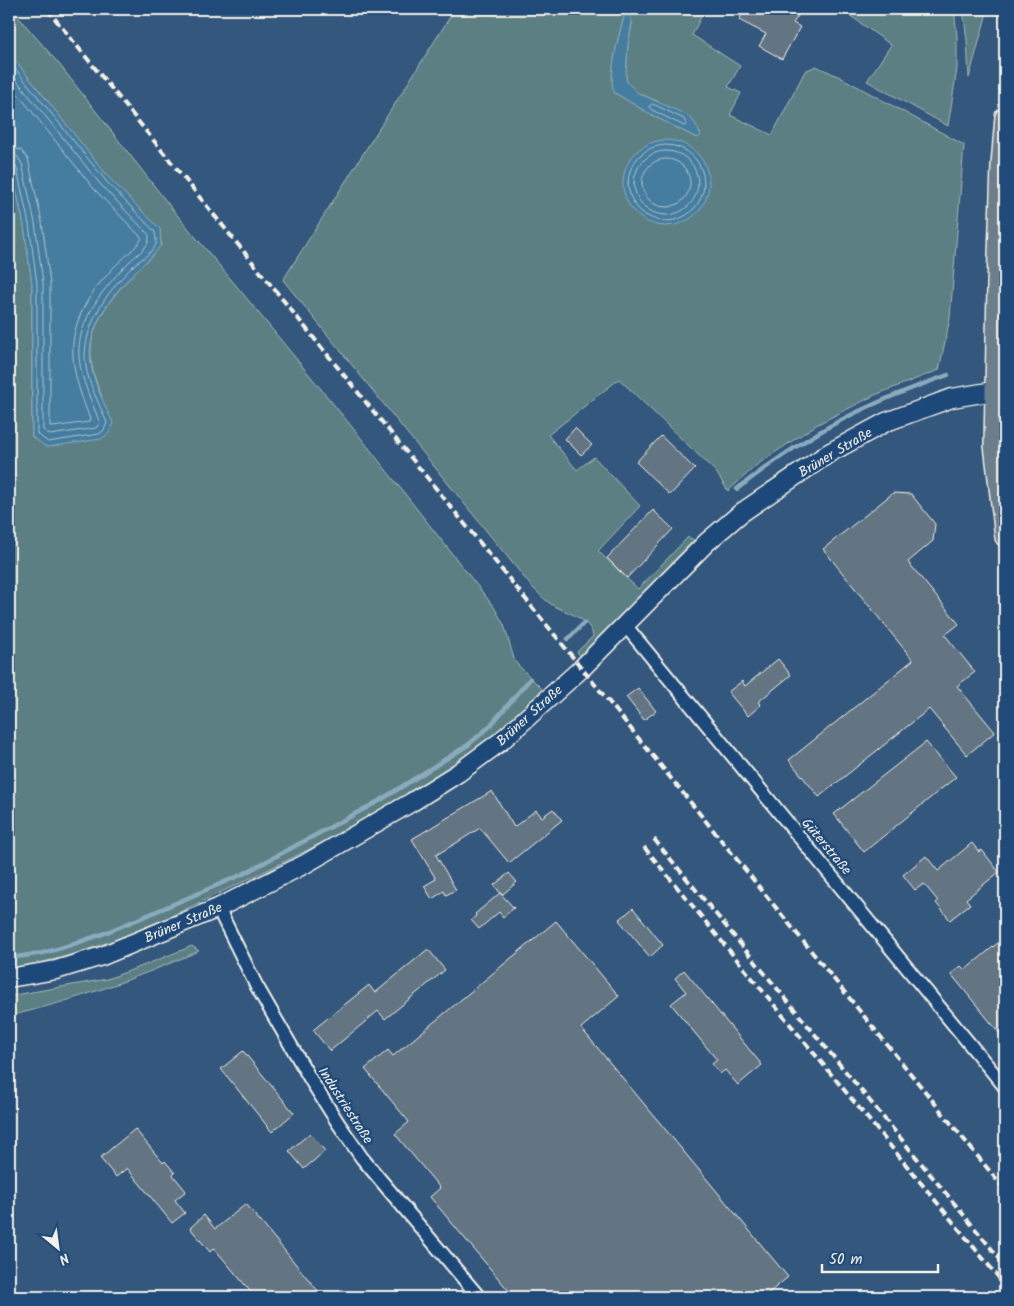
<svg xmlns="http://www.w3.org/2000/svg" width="1014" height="1306" font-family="Kalam,sans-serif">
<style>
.green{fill:#5b7f84;stroke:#a8b8b6}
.water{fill:#457da0;stroke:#8babbd}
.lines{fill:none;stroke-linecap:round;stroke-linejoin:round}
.shore{stroke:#aec3cb;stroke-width:1}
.stream{stroke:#8babbd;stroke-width:4.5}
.building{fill:#637483;stroke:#f4f1e8}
.street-casing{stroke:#f4f1e8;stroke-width:16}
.secondary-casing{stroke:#f4f1e8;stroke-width:21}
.primary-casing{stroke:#f4f1e8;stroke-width:22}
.street{stroke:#1f4a7a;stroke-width:12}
.secondary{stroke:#1f4a7a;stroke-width:18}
.primary{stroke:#6c7d8b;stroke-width:19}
.rail{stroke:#f4f1e8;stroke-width:4;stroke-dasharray:8 4;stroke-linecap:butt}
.labels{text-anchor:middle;stroke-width:5;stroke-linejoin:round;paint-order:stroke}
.street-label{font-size:14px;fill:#f4f1e8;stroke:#1f4a7a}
</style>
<rect width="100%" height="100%" fill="#33577d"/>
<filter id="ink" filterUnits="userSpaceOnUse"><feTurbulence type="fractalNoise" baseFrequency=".02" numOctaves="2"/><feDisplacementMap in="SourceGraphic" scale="10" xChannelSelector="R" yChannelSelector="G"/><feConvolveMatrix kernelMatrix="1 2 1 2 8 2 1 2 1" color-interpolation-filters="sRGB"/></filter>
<g filter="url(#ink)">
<!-- green -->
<path class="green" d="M9,9l5,3 45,52 114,146 66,79 118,144 137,174 10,18 11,37 27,27c-5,4 -7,10 -12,14 -19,19 -41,39 -63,54 -73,51 -155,92 -235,130 -69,33 -147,72 -223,81v-570l2,-106 -2,-17v-118l15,68 8,59v153l70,-40c-5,-13 -11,-27 -11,-41 -2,-34 24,-63 46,-86 8,-9 17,-15 24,-25l-1,-16 -51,-51 -95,-119 -5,-4z
M455,9h172c-6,14 -21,73 -12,84l35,21 47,24 4,-3 -44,-34 -19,-8 -11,-11 -1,-5 2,-33 4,-20 -1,-9 4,-6h70l-13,26 48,31 -12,21 13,6 -11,22 42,20 33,-64 11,-5 26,12 122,67 -14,173 -11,52 -64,25 -59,30 -58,39 -30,27 -12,-19 -97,-93 -71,56 29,35 17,-13 46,49 -42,45 40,38 50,-52 6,3 -113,117 -4,-5 16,-16c-4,-21 -31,-23 -45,-34 -6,-5 -12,-11 -17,-16l-248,-306z
M841,9h113l3,27v33l-9,57 -81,-45 24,-36z
M963,9h25l-19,69 -2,-37z
M192,946l7,5c-62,27 -125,50 -190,65v-20l98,-17 38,-14z"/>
<!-- water -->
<path class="water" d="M627,9h8l-4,6 1,9 -4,20 -2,33 1,5 11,11 49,22 7,7 7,13 -4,3 -47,-24 -35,-21c-9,-11 6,-70 12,-84z
M9,55l5,4 95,119 51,51 1,16c-7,10 -15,16 -24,25 -23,23 -46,50 -47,84 0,23 14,49 23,69l-4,10 -8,6 -54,8 -15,-10v-153l-8,-59 -15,-68z
M623 183a43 43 0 1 1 86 0a43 43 0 1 1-86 0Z"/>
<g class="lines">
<!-- shore -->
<path class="shore" d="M9,61l97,120 49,51c0,3 2,9 1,12 -3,9 -15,15 -22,21 -24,24 -47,53 -49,89 -1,23 14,48 22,69l-3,7 -5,4 -51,8 -11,-8v-150l-8,-60 -12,-55 -3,-7 -5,-1
M9,71l92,114 48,50c1,13 -11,18 -19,26 -24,24 -54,60 -51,96 2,23 13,45 21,66l-4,5 -46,7 -7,-5v-147l-8,-60 -13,-59 -5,-8 -8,-1
M9,83l86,107 47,48c-3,7 -22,23 -29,30 -7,9 -16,17 -22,27 -29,45 -19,77 -1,124l-1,3 -37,5 -2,-1v-143l-8,-61 -14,-63 -7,-9 -12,-3
M653,104l31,15 3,6 -3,1 -32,-16 -3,-3z
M628 183a38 38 0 1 1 76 0a38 38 0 1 1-76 0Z
M634 183a32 32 0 1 1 64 0a32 32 0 1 1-64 0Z
M642 183a24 24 0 1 1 48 0a24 24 0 1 1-48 0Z"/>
<!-- stream -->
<path class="stream" d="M737,489c35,-27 72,-53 112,-73 32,-16 65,-29 99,-41
M568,639l16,-16
M9,958l34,-5 18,-5 39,-13 48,-20 95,-41 136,-73 89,-56 21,-18 41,-48"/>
</g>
<!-- building -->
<path class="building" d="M745,9h58l-10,14 7,4 -18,32 -23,-13 7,-12 -27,-14z
M575,428l17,17 -11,10 -16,-16z
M661,436l34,33 -25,26 -34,-33z
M893,493l18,1 24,30 -2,17 -25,21 51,62 -14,11 30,37 -18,14 38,46 -28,23 -38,-46 -110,88 -30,-37 124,-100 -90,-111z
M653,510l20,19 -46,49 -20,-20z
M778,659l13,16 -33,27 3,3 -13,11 -20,-24 14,-11 3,5z
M638,688l18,23 -12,9 -18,-23z
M926,742l30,35 -92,75 -30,-38z
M492,791l22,36 22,-17 6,7 11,-8 9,11 -53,43 -29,-35 -22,14 -22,13 20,35 -10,5 -2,-4 -12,8 -8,-13 12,-7 -24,-40z
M972,843l7,9 3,-2 17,22 -33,27 4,5 -20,16 -14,-17 2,-2 -14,-17 -9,6 -12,-15 23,-19 12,15z
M509,873l8,9 -15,13 -8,-10z
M500,893l14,15 -11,9 -4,-5 -20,17 -8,-9 5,-4 -1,-2z
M633,908l30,37 -13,12 -31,-37z
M556,921l63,75 -38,32 207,249 -24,20h-250l-84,-100 10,-9 -45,-54 14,-12 -44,-53 23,-19 5,6z
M1005,937v103l-54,-66 10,-8 4,4z
M428,949l17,21 -60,49 -7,-8 -48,40 -17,-21 56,-45 6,8z
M684,970l78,95 -24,20 -13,-15 -5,4 -8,-10 5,-4 -46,-56 15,-12 -11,-14z
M243,1051l51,62 -22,19 -51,-63z
M135,1129l28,34 2,-2 10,12 -2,2 13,16 -11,9 10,13 -13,10 -45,-55 -11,9 -16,-19z
M310,1133l15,18 -21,18 -15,-18z
M246,1204l53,64 24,29h-68l-41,-49 -4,4 -20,-24 14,-13 11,14z"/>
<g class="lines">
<!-- street casing -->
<g class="street-casing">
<path id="street" d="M625,625l380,462
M218,908l38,77 56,97 26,41 24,35 117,139"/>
</g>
<!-- secondary casing -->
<g class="secondary-casing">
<path id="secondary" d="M9,978l47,-8 46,-14 116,-48 87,-44 107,-62 46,-29 42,-31 82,-74 125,-126 34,-29 88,-60 57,-31 66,-24 42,-7"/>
</g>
<!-- primary casing -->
<g class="primary-casing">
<path id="primary" d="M1005,117l-4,48 -4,121 -3,159 11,92"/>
</g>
<!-- street -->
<use href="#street" class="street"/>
<!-- secondary -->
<use href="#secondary" class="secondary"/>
<!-- primary -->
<use href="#primary" class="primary"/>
<!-- rail -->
<path class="rail" d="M47,9l958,1181
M654,839l351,426
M644,847l361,438"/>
</g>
</g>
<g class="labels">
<!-- street labels -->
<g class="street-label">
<text transform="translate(835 452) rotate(-31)" y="5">Brüner Straße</text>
<text transform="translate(529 715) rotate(-42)" y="5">Brüner Straße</text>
<text transform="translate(827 846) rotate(50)" y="5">Güterstraße</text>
<text transform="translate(183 922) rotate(-23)" y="5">Brüner Straße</text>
<text transform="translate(346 1105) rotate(57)" y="5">Industriestraße</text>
</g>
</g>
<!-- margin -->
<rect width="1014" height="1306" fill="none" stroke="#1f4a7a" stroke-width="30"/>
<rect x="15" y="15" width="984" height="1276" fill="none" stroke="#f4f1e8" stroke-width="2" filter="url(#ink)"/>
<!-- north arrow -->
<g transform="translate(58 1248) rotate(151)" stroke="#1f4a7a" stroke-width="4" paint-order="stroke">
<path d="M0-4L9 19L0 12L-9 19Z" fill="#f4f1e8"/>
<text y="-8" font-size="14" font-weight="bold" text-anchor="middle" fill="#f4f1e8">N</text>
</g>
<!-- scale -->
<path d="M822 1264v8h116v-8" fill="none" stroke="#f4f1e8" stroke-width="2.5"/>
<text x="829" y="1264" font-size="15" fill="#f4f1e8" stroke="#1f4a7a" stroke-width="4" paint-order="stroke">50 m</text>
</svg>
